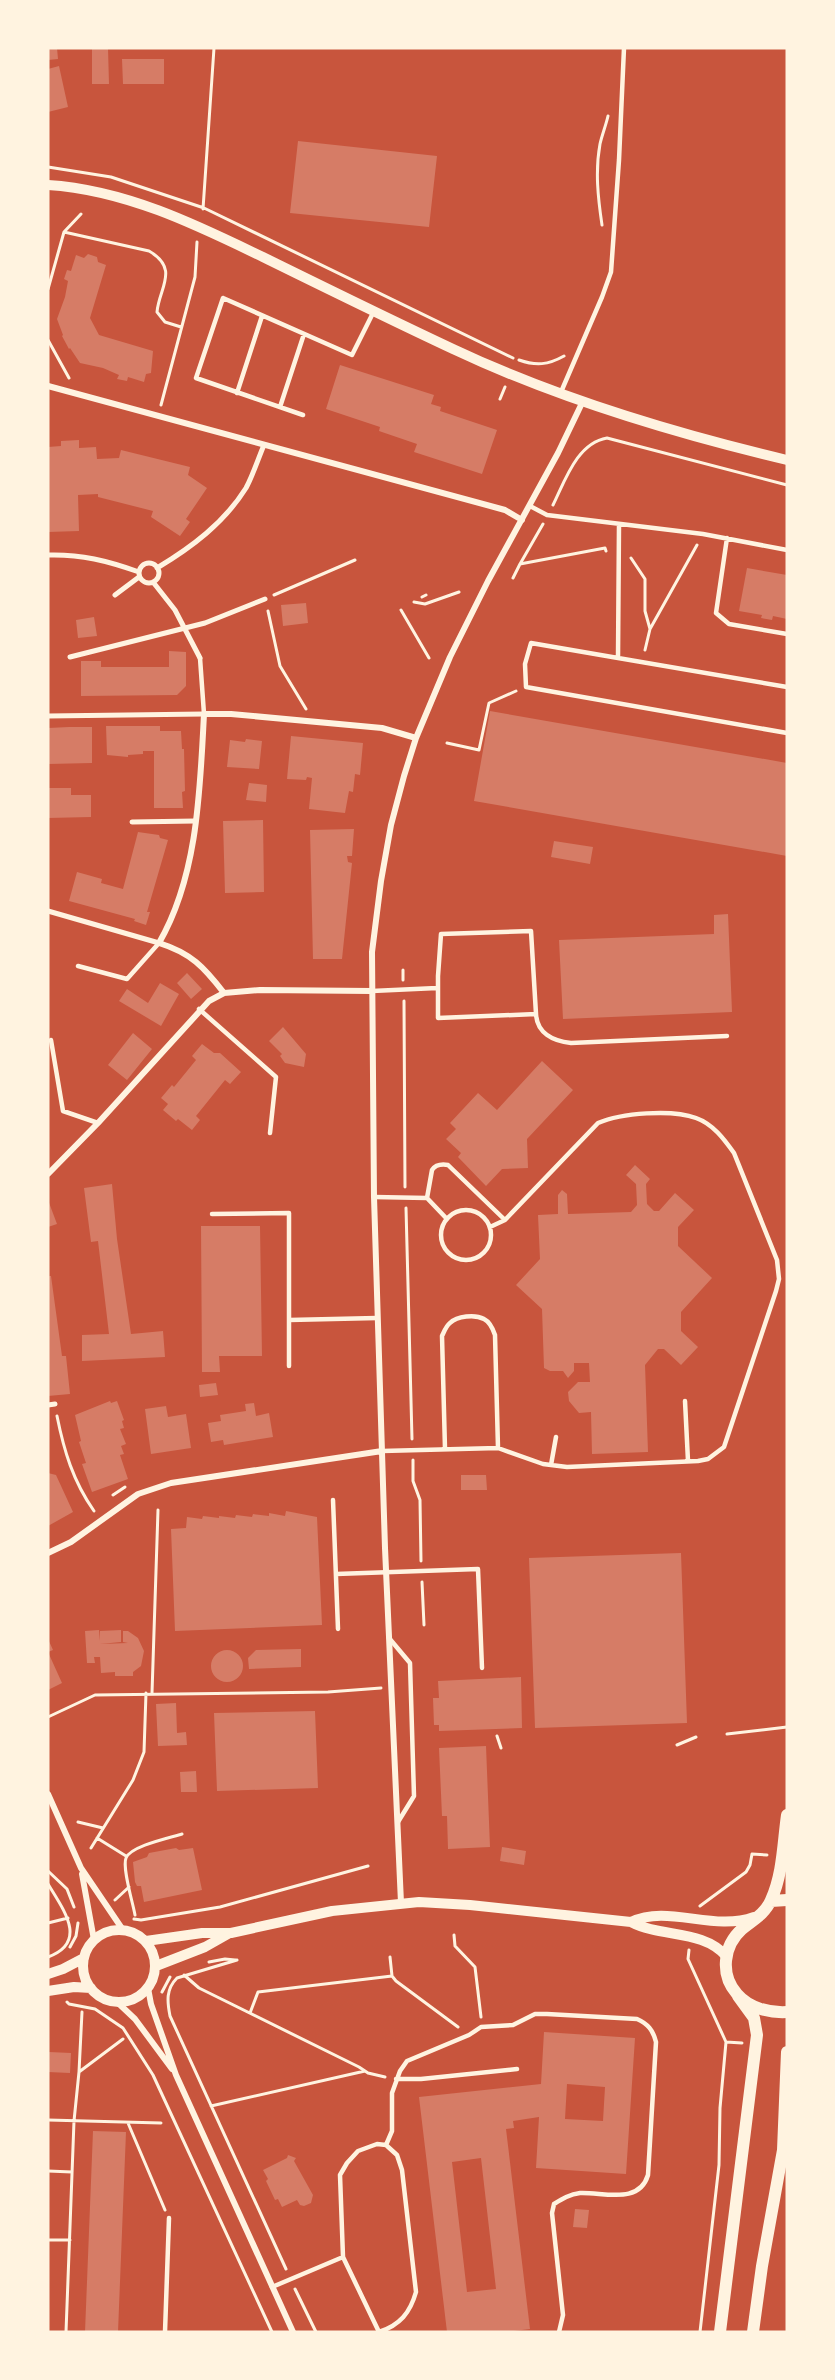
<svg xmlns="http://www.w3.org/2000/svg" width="835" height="2380" font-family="Montserrat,sans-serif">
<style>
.building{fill:#d67c66;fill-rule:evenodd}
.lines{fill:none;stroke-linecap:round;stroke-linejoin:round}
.path{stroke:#fff3e0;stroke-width:3}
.service{stroke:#fff3e0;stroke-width:4.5}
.pedestrian{stroke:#fff3e0;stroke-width:5}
.minor{stroke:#fff3e0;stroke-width:6}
.tertiary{stroke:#fff3e0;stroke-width:10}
.secondary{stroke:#fff3e0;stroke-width:12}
</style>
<rect width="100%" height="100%" fill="#c8553d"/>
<!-- building -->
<path class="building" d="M48,48h9l1,11 -10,1z
M92,48h16l1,36h-17z
M122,59h42v25h-41z
M59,66l9,41 -20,5v-43z
M298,141l139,15 -8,71 -139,-14z
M88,254l9,3 1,5 8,3 -16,53 9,17 54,16 -2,22 -5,1 -2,8 -16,-5 -1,4 -10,-2 2,-4 -16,-7 -23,-5 -10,-15 -1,1 -7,-13 1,-1 -6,-16 8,-22 3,-16 -4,-2 3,-9 4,1 5,-16 8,3z
M340,365l94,30 -3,9 10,3 -1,4 57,19 -15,44 -68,-22 3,-8 -38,-13 1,-4 -54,-18z
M79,440v8l17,-1 1,12 22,-1 2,-8 69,17 -2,8 19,13 -21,31 4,3 -10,14 -29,-19 2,-6 -55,-14v-3l-20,1 1,36 -31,1v-85l13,-1v-5z
M747,568l40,7v44l-14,-3 -1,4 -11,-2 1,-3 -23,-4z
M306,603l2,20 -25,3 -2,-21z
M94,617l3,19 -19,2 -2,-18z
M169,651l17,1v34l-9,9 -96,1v-35h20v6h68z
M490,711l297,52v93l-313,-55z
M106,726h54v5h21l1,18h2l1,42 -3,1 1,16h-29v-57h-11v3l-15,1v2l-21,-2z
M69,727h23v36l-44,1v-36z
M291,736l72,7 -3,32 -5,-1 -2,18 -4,-1 -4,22 -36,-4 3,-31 -5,-1 -1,3 -19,-1z
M246,739l16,2 -3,28 -32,-2 3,-27 15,2z
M249,783l18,2 -1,17 -20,-2z
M48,788h23v7h20v22l-43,1z
M263,820l1,72 -39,1 -2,-72z
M354,829l-2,27h-5l1,6 4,1 -10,96h-29l-3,-129z
M138,832l21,3 1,3 8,2 -21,72h3l-4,13 -12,-4 1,-2 -66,-18 8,-29 25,7 -1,4 22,6z
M554,841l39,6 -3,17 -39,-7z
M728,914l4,98 -169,7 -4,-79 155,-6v-19z
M187,973l15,16 -11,10 -14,-16z
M160,983l19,11 -18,32 -42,-25 8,-12 21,14z
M283,1027l23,27 -2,13 -19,-4 -5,-7 2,-2 -13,-13z
M133,1033l19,16 -25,31 -19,-15z
M202,1044l12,9h6l21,19 -11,12 -5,-4 -29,36 4,4 -8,10 -14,-11 -2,2 -13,-11 5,-6 -7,-6 11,-13 2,2 22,-27 -4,-4z
M542,1061l31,29 -46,49 1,29 -26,1 -16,17 -28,-29 3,-4 -15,-14 10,-10 -6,-6 28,-30 19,17z
M635,1165l15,14 -4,5 1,20 7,7h5l16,-18 19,17 -16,17v19l34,32 -31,34v19l17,16 -17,18 -17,-16h-6l-13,16 3,87 -56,2 -1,-42 -12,1 -10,-12 -1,-9 10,-10h12l-1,-19h-15v8l-6,7 -5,-7h-13l-6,-3 -2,-59 -26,-24 24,-26 -2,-44 20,-1v-19l4,-5 5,4 1,20 63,-2 6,-7 -1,-21 -10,-9z
M112,1184l5,55 14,95 32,-3 2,26 -83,4v-26l27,-1 -11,-93 -7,1 -7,-54z
M48,1200l9,24 -9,3z
M201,1226h59l2,130h-43l1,16h-18z
M48,1276h3l11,80h4l4,38 -22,2z
M216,1383l2,12 -18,2 -1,-12z
M110,1401l1,2 6,-2 7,19 -2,1 2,7 -4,1 6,15 -5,2 3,8 -4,1 8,24 -36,13 -10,-28 4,-1 -7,-21 2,-1 -6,-26z
M254,1403l2,13 13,-3 4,24 -49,8 -1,-5 -12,2 -3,-19 13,-2 -1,-6 26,-4 -1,-7z
M166,1406l2,11 18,-3 5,34 -40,6 -6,-45z
M48,1473l8,2 17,37 -25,14z
M461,1475h25l1,15h-26z
M286,1511l31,6 5,108 -147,6 -4,-102 15,-1 1,-11 15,2 1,-3 16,2v-2l16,2 1,-3 16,2 1,-3 16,2v-3l16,3z
M681,1553l6,170 -152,5 -6,-170z
M99,1630l1,11v-10l21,-1v12l-21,2 28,-1 -5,-1v-11h5l10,7 6,13 -3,15 -8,6v4h-18v-4l-14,1 -1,-16h-6l1,6h-8l-2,-32z
M48,1639l5,11 -5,2 14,31 -14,7z
M301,1649v18l-52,2 -1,-11 8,-8z
M211 1666a16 16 0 1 1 32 0a16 16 0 1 1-32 0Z
M521,1677l1,51 -83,3v-6h-5l-1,-27h6l-1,-17z
M176,1703l1,30 9,-1 1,13 -29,1 -2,-42z
M315,1711l3,77 -101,3 -3,-78z
M486,1746l4,101 -42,2 -1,-33h-5l-3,-68z
M196,1771l1,21h-16l-1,-20z
M502,1847l24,4 -2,14 -24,-4z
M176,1848l3,2 14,-2 9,42 -58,12 -3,-16h-4l-2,-4 -2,-20 14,-5 2,-4z
M544,2032l91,6 -9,136 -90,-6 3,-51 -26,4 1,7 -8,1 24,200 -25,3h-58l-28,-235 122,-13zM567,2084l38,3 -2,34 -38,-2zM481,2158l15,131 -29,3 -15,-130z
M49,2052l22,1 -1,20 -22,-1z
M93,2131l33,1 -8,200h-33z
M288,2155l8,3 -2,3 19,34 -2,8 -7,3 -4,-1 -3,-5 -15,7 -4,-8 -3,1 -9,-19 2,-2 -5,-9 24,-12z
M575,2209l14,1 -2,18 -14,-1z"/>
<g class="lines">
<!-- path -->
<path class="path" d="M48,167l63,10 93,31 309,150
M203,209l11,-161
M602,225c-4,-27 -7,-54 -2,-81 2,-9 6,-19 8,-28
M64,232l85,19c31,18 10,37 8,61l8,10 16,5
M48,289l16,-57 17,-18
M48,340l21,38
M519,360c17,6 29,5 45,-4
M500,399l5,-12
M161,405l34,-128 2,-35
M553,505c12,-24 24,-62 54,-67l180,47
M631,558l14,21v32l5,18
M520,564l23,-40
M513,578l7,-14 85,-16 1,3
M274,595l81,-35
M422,597l4,-2
M414,602l11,2 34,-12
M401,610l28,48
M268,611l12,55 26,43
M645,650l5,-21 47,-84
M447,743l32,7 10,-47 27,-12
M403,970v10
M404,1001l1,186
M406,1208l6,231
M57,1416c7,35 16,65 37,95
M413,1460v21l7,19 1,61
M113,1495l12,-8
M422,1582l2,43
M152,1693l6,-183
M48,1717l47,-22 233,-3 53,-4
M727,1734l60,-7
M497,1736l4,12
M677,1745l19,-8
M78,1822l25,6
M97,1838l29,18
M91,1848l42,-68 11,-28 2,-59
M48,1871l19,18 7,18
M48,1884c15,25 41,58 0,73
M115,1900l14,-13
M700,1906l46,-34 4,-7 2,-11 15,1
M135,1915c-2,-12 -13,-47 -9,-57 5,-12 43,-20 56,-24
M134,1919l7,1 79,-13 148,-41
M48,1923l20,-5
M454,1935l1,11 20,21 6,50
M70,1947l6,-11 2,-13
M689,1950l-1,9 38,83 16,1
M390,1957l2,19 4,5 62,46
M237,1960l-60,18c-11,11 -10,23 -7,38l116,253
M209,1962l16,-3 10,1
M184,1975l15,13 160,79 9,6 17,4
M162,1992l8,-15
M67,2002l2,2 26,5 28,19 30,47 119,257
M250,2013l8,-21 134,-16
M79,2072l3,-60
M211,2106l154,-35
M48,2120l113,3
M128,2123l37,87
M48,2171l24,1
M48,2240h22
M295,2289l21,43
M66,2332l8,-211 5,-49 44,-33
M700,2332l19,-167 1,-57 6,-66"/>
<!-- service -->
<path class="service" d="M561,392l41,-95 9,-25 8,-112 5,-112
M237,393l25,-77
M280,407l24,-73
M303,415l-107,-37 27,-80 129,57 22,-44
M530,506l17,9 156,19 84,16
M619,524l-1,134 -87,-15 -6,21 1,23 261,46
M727,538l-11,75 13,11 58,10
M200,658l4,56
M618,658l169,29
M531,931l5,83 -98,4v-42l3,-42z
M78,966l49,13 32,-36
M372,991l65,-3
M199,1009l77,68 -6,56
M536,1014c1,19 17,27 35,29l156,-7
M51,1040l12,71 35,12
M374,1197l53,1 20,21
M427,1198l5,-28c4,-6 10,-6 16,-5l57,55
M441 1235a25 25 0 1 1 50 0a25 25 0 1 1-50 0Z
M212,1214l77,-1v153
M289,1320l88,-2
M685,1401l3,60
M445,1449l-3,-113c2,-4 4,-10 8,-13 7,-7 25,-9 34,-4 6,3 9,10 11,16l3,113
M382,1451l116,-3 45,16 24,3 131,-6 10,-2 16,-12 52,-156 3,-12 -2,-19 -43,-107c-10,-14 -21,-29 -38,-35 -24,-9 -75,-5 -98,5l-93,97 -15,7
M551,1465l5,-28
M333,1500l5,129
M336,1574l142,-5 4,99
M389,1638l21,25 4,133 -16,26
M396,2079h25l96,-10
M386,2145l6,-14v-38l8,-22 7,-10 62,-26 12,-8 32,-2 22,-11h12l90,5c11,5 16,11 19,23l-8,133c-9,30 -44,17 -68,18 -10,1 -18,6 -26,11l-2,9 11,102 -4,17
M272,2287l71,-30
M165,2332l4,-114
M379,2332c21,-7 31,-19 37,-40l-14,-122 -5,-15 -11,-10 -9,-1 -19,7 -11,12 -7,12 3,82 36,75"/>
<!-- pedestrian -->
<path class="pedestrian" d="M48,555c33,-1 60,6 91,17
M139 573a10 10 0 1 1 20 0a10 10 0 1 1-20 0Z
M157,568c35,-21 67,-45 89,-80 7,-13 12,-29 18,-43
M153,582l22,28 25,48
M115,595l24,-18
M70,657l135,-34 60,-24
M48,716l156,-2
M132,822l63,-1
M48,911l111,32
M48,1405l7,-1"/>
<!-- minor -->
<path class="minor" d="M48,386l457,124 17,10
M224,993c-20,-26 -33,-40 -65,-50 39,-67 41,-154 45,-229h27l151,14 34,10
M48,1174l50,-51 111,-122 15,-8 36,-3 112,1
M48,1553l23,-11 67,-48 33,-11 211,-32
M48,1794l33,74 42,62
M82,1874l12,66
M401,1903l-16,-355 -11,-351 -2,-245 9,-71 10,-56 13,-49 12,-38 34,-81 38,-76 70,-128 25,-52
M148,1988l3,16 25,71 117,257
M117,2002l18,17 37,50"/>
<!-- tertiary -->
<path class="tertiary" d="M48,185c79,5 151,41 221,75 61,30 122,60 184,89 106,50 220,84 334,111
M631,1922c37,-18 82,10 123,-5
M83 1966a36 36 0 1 1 72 0a36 36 0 1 1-72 0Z
M146,1941l56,-8h29l101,-22 87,-9 51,3 161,17c30,16 72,7 95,34
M156,1966l49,-19 23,-13
M48,1974l15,-5 21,-11
M48,1991l26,-4 17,1"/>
<!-- secondary -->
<path class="secondary" d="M787,1815c-4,28 -4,59 -16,85 -6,14 -18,20 -29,29 -19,17 -22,46 -5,65 12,14 32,19 50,18
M771,1901l16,-1
M720,2332l37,-297 -3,-17 -16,-22
M753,2332l9,-66 21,-116 4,-98"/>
</g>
<!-- border -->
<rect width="835" height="2380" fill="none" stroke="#fff3e0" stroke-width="99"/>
</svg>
